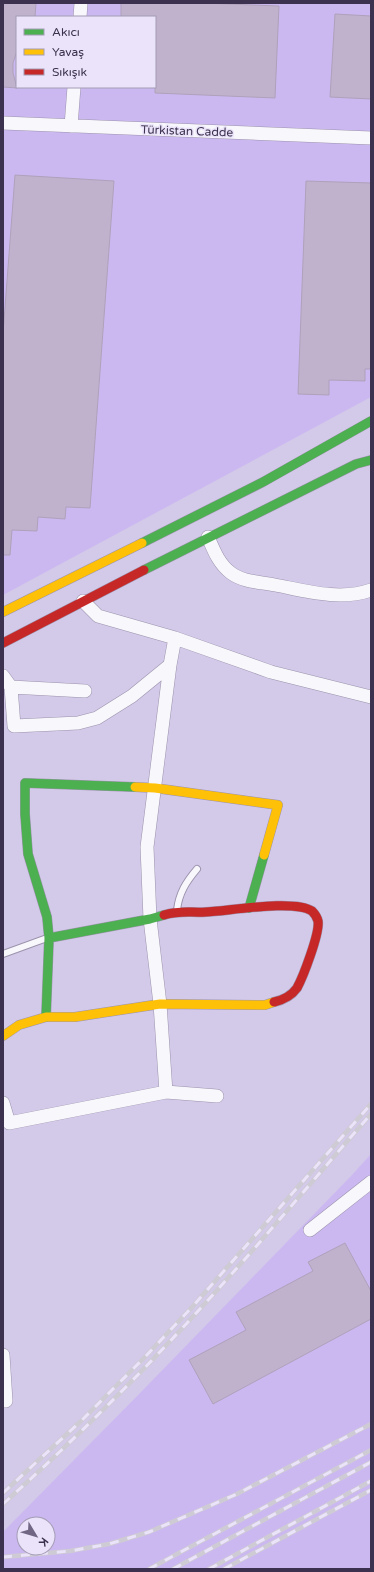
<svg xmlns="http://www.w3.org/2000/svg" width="374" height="1572" font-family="'Varela Round',sans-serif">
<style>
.built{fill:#cbb8f1;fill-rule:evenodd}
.building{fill:#c0b2cc;stroke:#afa1bb}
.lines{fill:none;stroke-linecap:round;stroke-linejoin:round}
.lane-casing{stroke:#9c93ad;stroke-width:8}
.street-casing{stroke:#9c93ad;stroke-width:14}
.fast-casing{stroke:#9c93ad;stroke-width:10}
.slow-casing{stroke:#9c93ad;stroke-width:10}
.jam-casing{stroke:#9c93ad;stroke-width:10}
.lane{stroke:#f8f7fc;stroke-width:6}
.street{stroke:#f8f7fc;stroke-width:13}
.fast{stroke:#4caf50;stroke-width:9}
.slow{stroke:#ffc107;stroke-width:9}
.jam{stroke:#c62828;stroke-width:9}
.rail-casing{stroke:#cecbd4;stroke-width:4.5}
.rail{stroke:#eae3f9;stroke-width:3;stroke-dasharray:9;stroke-linecap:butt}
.labels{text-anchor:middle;stroke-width:3;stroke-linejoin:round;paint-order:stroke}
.street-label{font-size:12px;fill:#3c324f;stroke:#eae3f9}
</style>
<rect width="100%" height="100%" fill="#d3c9e8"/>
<!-- built -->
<path class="built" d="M3,3h368v394l-368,198zM17,17h138v70h-138z
M371,1154v415h-368v-37l141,-143 208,-214zM24,1524h24v24h-24z"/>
<!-- building -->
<path class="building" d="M3,3h33l-1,14h-18v34l-4,12v10l4,15 -14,-1z
M121,3h81l77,3 -4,92 -120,-5v-76h-34z
M335,14l36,2v83l-41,-2z
M15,175l99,6 -24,327 -24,-1 -1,12 -27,-2 -1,14 -25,-1 -2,25h-7v-221z
M306,181l65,2v186h-6v12l-36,-1v15l-31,-1z
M345,1243l26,48v28l-158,85 -24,-44 57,-30 -10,-18 77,-41 -5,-9z"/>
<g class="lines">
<!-- lane casing -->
<g class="lane-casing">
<path id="lane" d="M177,910c2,-17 9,-28 20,-41
M3,954l44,-16"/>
</g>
<!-- street casing -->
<g class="street-casing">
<path id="street" d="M80,17l1,-14
M3,123l368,15
M71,126l3,-39
M208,537c6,14 11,27 23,36 12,9 29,9 44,12 31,6 65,16 96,5
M83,601l15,15 77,22 96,34 100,25
M3,676l8,11 3,39 64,-3 19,-5 35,-22 38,-31
M11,687l74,4
M166,1092l-6,-88 -10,-85 -3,-72 23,-182 5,-27
M3,1103l6,20 157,-31 51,4
M310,1230l61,-48
M3,1355l3,46h-3"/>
</g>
<!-- fast casing -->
<g class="fast-casing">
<path id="fast" d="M142,543l121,-61 108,-61
M144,570l212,-106 15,-4
M249,908l15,-53
M49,938l101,-19 14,-4
M46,1017l3,-79 -2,-21 -19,-63 -3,-40v-31l110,4"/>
</g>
<!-- slow casing -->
<g class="slow-casing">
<path id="slow" d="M3,612l139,-69
M135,787l20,1 123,17 -14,50
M3,1036l16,-11 27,-8h29l85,-13 105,1 9,-3"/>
</g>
<!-- jam casing -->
<g class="jam-casing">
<path id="jam" d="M3,643l141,-73
M164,915c17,-5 26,-2 42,-3 23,-1 88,-13 106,-1 3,3 5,6 6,10 2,12 -15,56 -21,67 -5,7 -14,12 -23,14"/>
</g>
<!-- lane -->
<use href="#lane" class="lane"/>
<!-- street -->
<use href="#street" class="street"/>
<!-- fast -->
<use href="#fast" class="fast"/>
<!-- slow -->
<use href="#slow" class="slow"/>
<!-- jam -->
<use href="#jam" class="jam"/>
<!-- rail casing -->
<g class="rail-casing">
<path id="rail" d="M3,1493l77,-71 64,-64 50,-53 177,-201
M3,1504c68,-61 134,-126 196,-194 59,-64 115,-131 172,-196
M3,1557l67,-6 39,-7 40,-12 88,-38 134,-70
M149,1569l222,-119
M173,1569l198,-107
M209,1569l162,-88
M224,1569l147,-79"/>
</g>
<!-- rail -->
<use href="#rail" class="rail"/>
</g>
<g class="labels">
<!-- street labels -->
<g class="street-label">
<text transform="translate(187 131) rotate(2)" y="4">Türkistan Cadde</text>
</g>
</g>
<!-- border -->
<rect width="374" height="1572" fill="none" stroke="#3c324f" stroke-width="8"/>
<!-- legend -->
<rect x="16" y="16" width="140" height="72" fill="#eae3f9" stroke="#a49cb5"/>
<rect x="24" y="29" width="20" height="6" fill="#4caf50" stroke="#a49cb5"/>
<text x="52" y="36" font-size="12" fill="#3c324f">Akıcı</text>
<rect x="24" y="49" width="20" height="6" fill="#ffc107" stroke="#a49cb5"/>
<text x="52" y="56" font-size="12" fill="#3c324f">Yavaş</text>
<rect x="24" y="69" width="20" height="6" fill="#c62828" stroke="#a49cb5"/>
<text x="52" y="76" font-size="12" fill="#3c324f">Sıkışık</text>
<!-- north arrow -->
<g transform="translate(36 1536) rotate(128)"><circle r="19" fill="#eae3f9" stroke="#a49cb5"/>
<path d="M0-3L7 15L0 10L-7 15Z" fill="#716785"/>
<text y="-6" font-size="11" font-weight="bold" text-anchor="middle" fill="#3c324f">K</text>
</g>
</svg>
